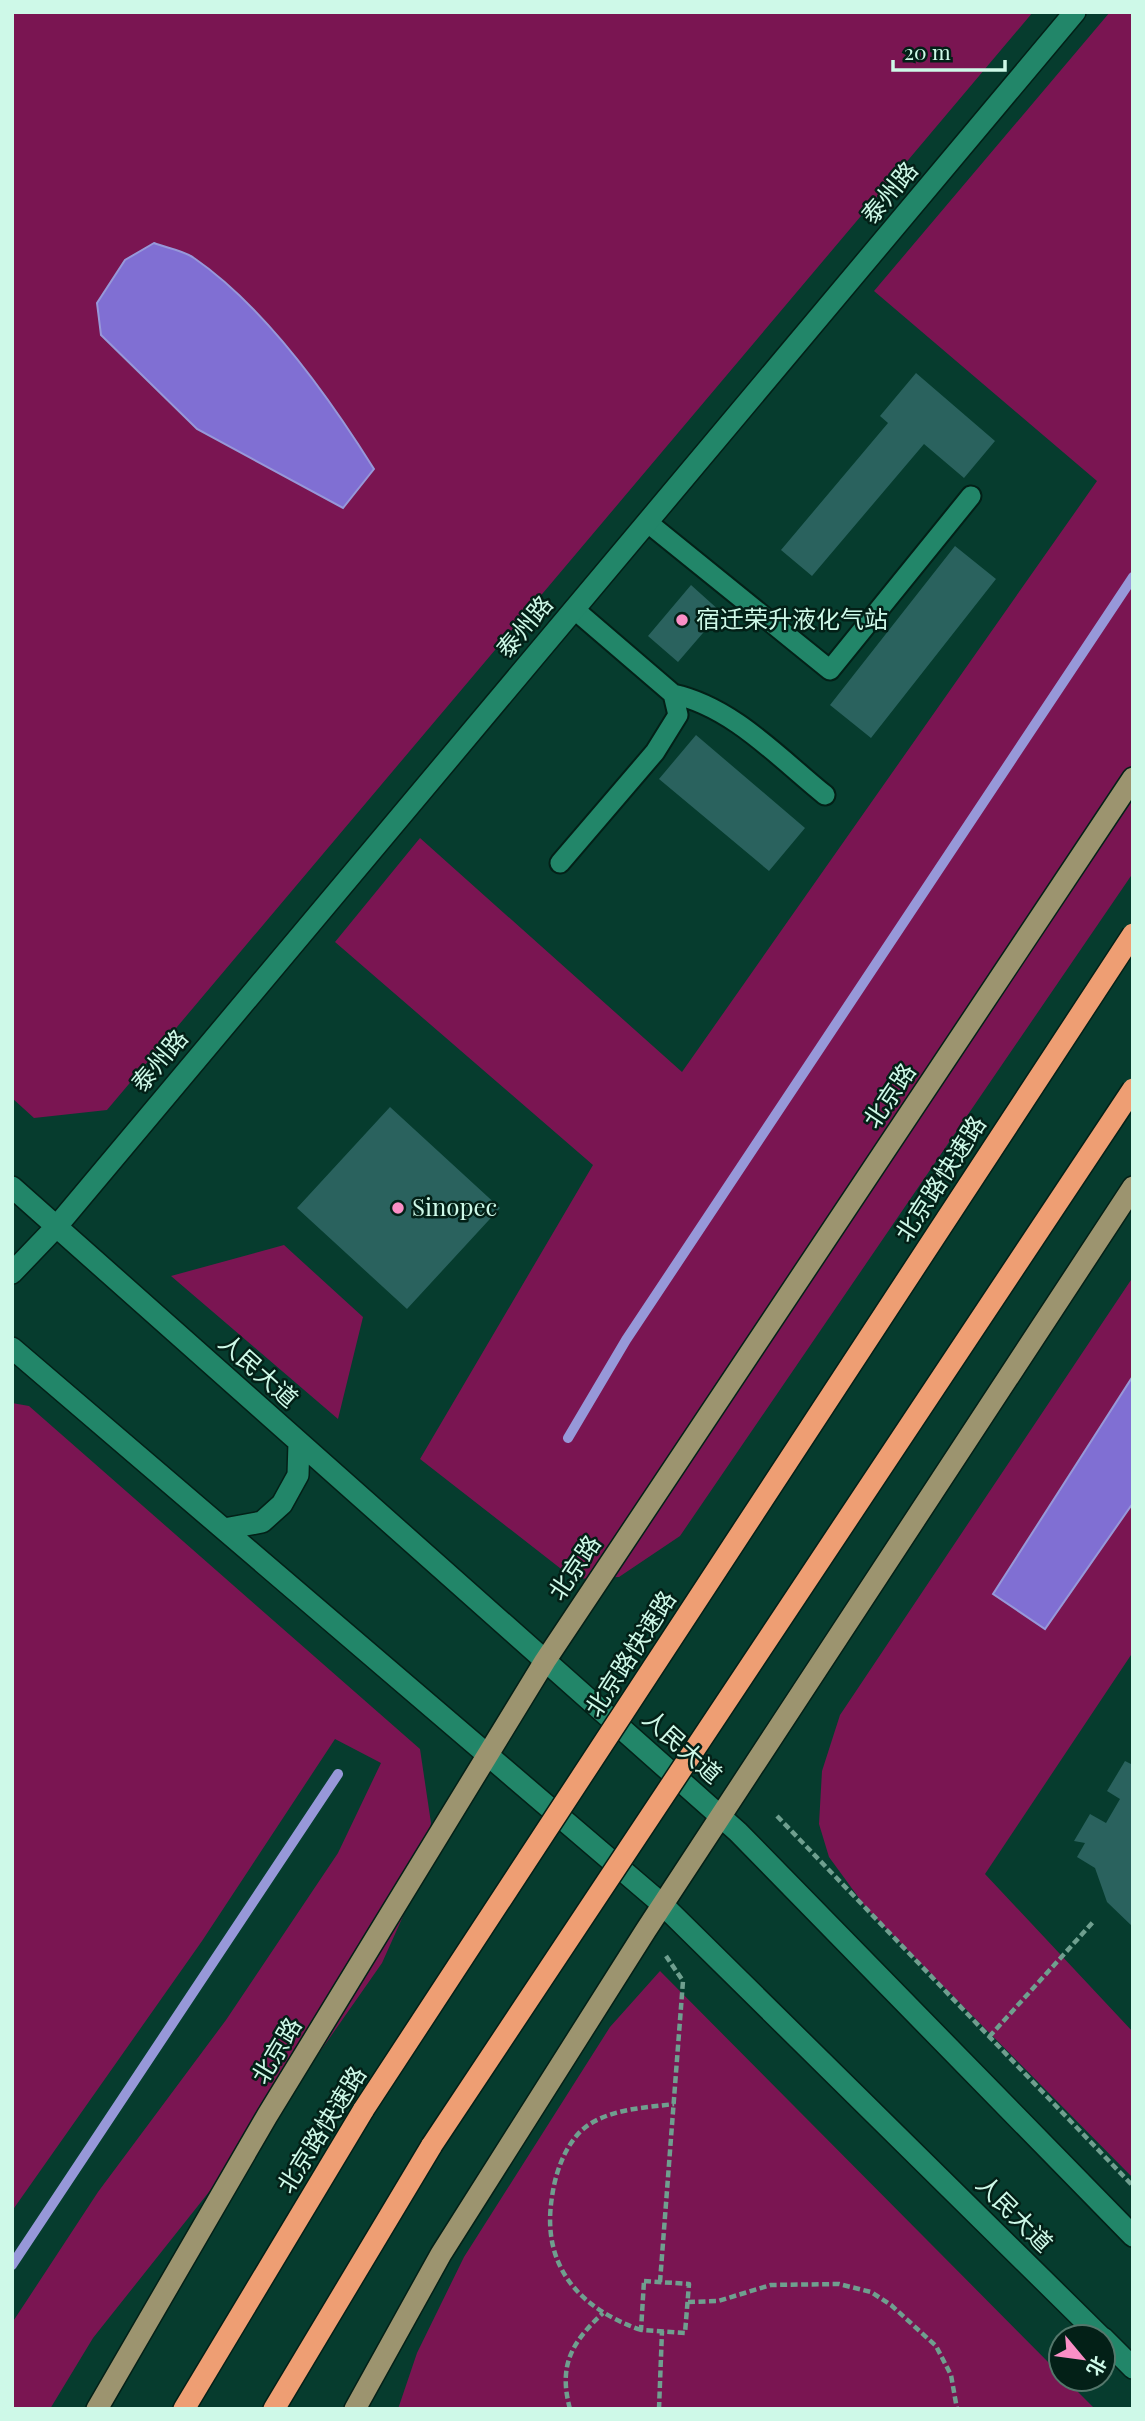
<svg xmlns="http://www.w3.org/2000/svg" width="1145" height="2421" font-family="'Playfair Display','Noto Sans SC',serif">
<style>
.green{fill:#7a1552}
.water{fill:#806fd3;stroke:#9798d9;stroke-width:2}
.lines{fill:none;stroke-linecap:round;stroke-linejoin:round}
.stream{stroke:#9798d9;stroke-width:10}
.building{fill:#2a625e}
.lane-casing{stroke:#032017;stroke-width:23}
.secondary-casing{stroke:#032017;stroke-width:24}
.primary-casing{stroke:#032017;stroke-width:24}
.highway-casing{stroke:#032017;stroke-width:24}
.path{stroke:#6f9f8f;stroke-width:4.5;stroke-dasharray:7 3.5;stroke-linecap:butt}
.lane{stroke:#228669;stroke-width:19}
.secondary{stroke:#228669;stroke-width:21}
.primary{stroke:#9c946f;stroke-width:21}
.highway{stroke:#ee9e73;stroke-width:21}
.highway-bridge-casing{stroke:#032017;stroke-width:24;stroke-linecap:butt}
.highway-bridge{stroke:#ee9e73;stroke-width:21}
.poi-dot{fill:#fb8fc6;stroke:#032017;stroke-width:2.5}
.labels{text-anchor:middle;stroke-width:5;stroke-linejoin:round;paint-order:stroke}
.street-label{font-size:24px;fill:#cef9e8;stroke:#032017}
.poi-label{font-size:24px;fill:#cef9e8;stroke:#032017;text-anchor:start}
</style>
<rect width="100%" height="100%" fill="#063c2e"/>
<!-- green -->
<path class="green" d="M12,12h1021l-926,1098 -73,8 -22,-20z
M1110,12h23v861l-453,663 -61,41 -45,2 -154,-120 173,-294 -258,-223 85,-104 262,234 415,-591 -223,-190z
M284,1245l79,72 -25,102 -167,-143z
M1133,1277v375l-148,222 148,158v146l-266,-269 -38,-52 -10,-33 3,-53 18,-56z
M12,1403l17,3 391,343 11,74 -9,51 -40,89 -65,93 -224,282 -43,71h-38v-86l86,-131 128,-172 112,-167 43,-90 -46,-24 -133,202 -190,270z
M660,1971l401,404v4h4l30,30h-697l19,-56 47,-96 146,-230z"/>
<!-- water -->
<path class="water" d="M154,243c12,5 29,7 40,15 71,49 135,139 180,211l-31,39 -146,-79 -96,-94 -4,-32 28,-43z
M1133,1376v127l-88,126 -52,-35z"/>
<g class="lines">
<!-- stream -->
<path class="stream" d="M568,1438l58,-98 507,-763
M12,2265l326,-491"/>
</g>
<!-- building -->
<path class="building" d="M916,373l79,68 -31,37 -40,-34 -112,132 -31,-26 107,-127 -8,-7z
M955,546l41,33 -125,159 -41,-33z
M691,585l30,27 -43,50 -30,-26z
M696,735l109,93 -36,43 -110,-92z
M390,1107l110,101 -93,101 -110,-101z
M1125,1761l8,4v162l-26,-25 -12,-34 -18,-11 8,-14 -11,-2 16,-27 16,9 14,-24 -13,-8z"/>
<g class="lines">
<!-- lane casing -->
<g class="lane-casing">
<path id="lane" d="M647,522l183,148 141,-174
M673,694c60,13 106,64 152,101
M560,863l95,-111 23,-37 -5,-21 -99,-85"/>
</g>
<!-- secondary casing -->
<g class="secondary-casing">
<path id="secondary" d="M12,1187l726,645 395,404
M12,1273l45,-47 1018,-1214
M12,1348l651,557 438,432
M224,1529l38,-7 20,-18 16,-29 1,-33
M1103,2338l30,30"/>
</g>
<!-- primary casing -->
<g class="primary-casing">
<path id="primary" d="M97,2409l170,-293 278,-455 588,-883
M355,2409l86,-155 205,-324 487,-743"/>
</g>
<!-- highway casing -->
<g class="highway-casing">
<path id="highway" d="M184,2409l180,-300
M274,2409l158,-264"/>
</g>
<!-- path -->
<path class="path" d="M777,1816l356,370
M989,2037l105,-116
M644,2281l45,3 -4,49 -44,-3z
M660,2282l23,-301 -17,-25
M688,2302l30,-1 53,-16 68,-1 32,8 20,13 45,41 15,29 6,34
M641,2330c-63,-22 -100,-65 -89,-133 3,-22 11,-46 26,-63 23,-25 65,-26 96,-30
M570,2409c-12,-44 2,-67 33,-96
M659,2409l3,-78"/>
<!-- lane -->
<use href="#lane" class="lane"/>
<!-- secondary -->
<use href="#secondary" class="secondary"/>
<!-- primary -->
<use href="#primary" class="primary"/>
<!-- highway -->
<use href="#highway" class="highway"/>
<!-- highway-bridge casing -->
<g class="highway-bridge-casing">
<path id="highway-bridge" d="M364,2109l769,-1175
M432,2145l701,-1056"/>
</g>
<!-- highway-bridge -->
<use href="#highway-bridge" class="highway-bridge"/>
</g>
<!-- markers -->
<g class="poi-dot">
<circle cx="682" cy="620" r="7"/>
<circle cx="398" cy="1208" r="7"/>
</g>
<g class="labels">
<!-- street labels -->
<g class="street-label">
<text transform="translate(890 193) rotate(-50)" y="8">泰州路</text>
<text transform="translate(525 627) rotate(-50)" y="8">泰州路</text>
<text transform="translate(160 1061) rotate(-50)" y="8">泰州路</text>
<text transform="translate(890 1096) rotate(-56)" y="8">北京路</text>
<text transform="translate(941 1179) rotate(-57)" y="8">北京路快速路</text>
<text transform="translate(258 1371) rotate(42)" y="8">人民大道</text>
<text transform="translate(575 1568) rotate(-56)" y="8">北京路</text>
<text transform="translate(631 1654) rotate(-57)" y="8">北京路快速路</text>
<text transform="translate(682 1747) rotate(42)" y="8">人民大道</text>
<text transform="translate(277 2051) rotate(-59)" y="8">北京路</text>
<text transform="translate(322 2130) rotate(-58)" y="8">北京路快速路</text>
<text transform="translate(1014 2214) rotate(45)" y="8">人民大道</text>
</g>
<!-- poi labels -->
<g class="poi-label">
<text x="696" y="628">宿迁荣升液化气站</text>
<text x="412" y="1216">Sinopec</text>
</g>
</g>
<!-- border -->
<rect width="1145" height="2421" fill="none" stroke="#cef9e8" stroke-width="28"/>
<!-- north arrow -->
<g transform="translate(1082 2358) rotate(119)"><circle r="33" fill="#032017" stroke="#54776b" stroke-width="2"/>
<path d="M0-5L12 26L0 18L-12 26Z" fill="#fb8fc6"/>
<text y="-10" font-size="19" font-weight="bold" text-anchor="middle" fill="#cef9e8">北</text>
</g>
<!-- scale -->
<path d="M893 60v10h112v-10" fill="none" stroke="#cef9e8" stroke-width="3.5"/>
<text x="904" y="60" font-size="21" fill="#cef9e8" stroke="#032017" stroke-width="5" paint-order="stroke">20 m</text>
</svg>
